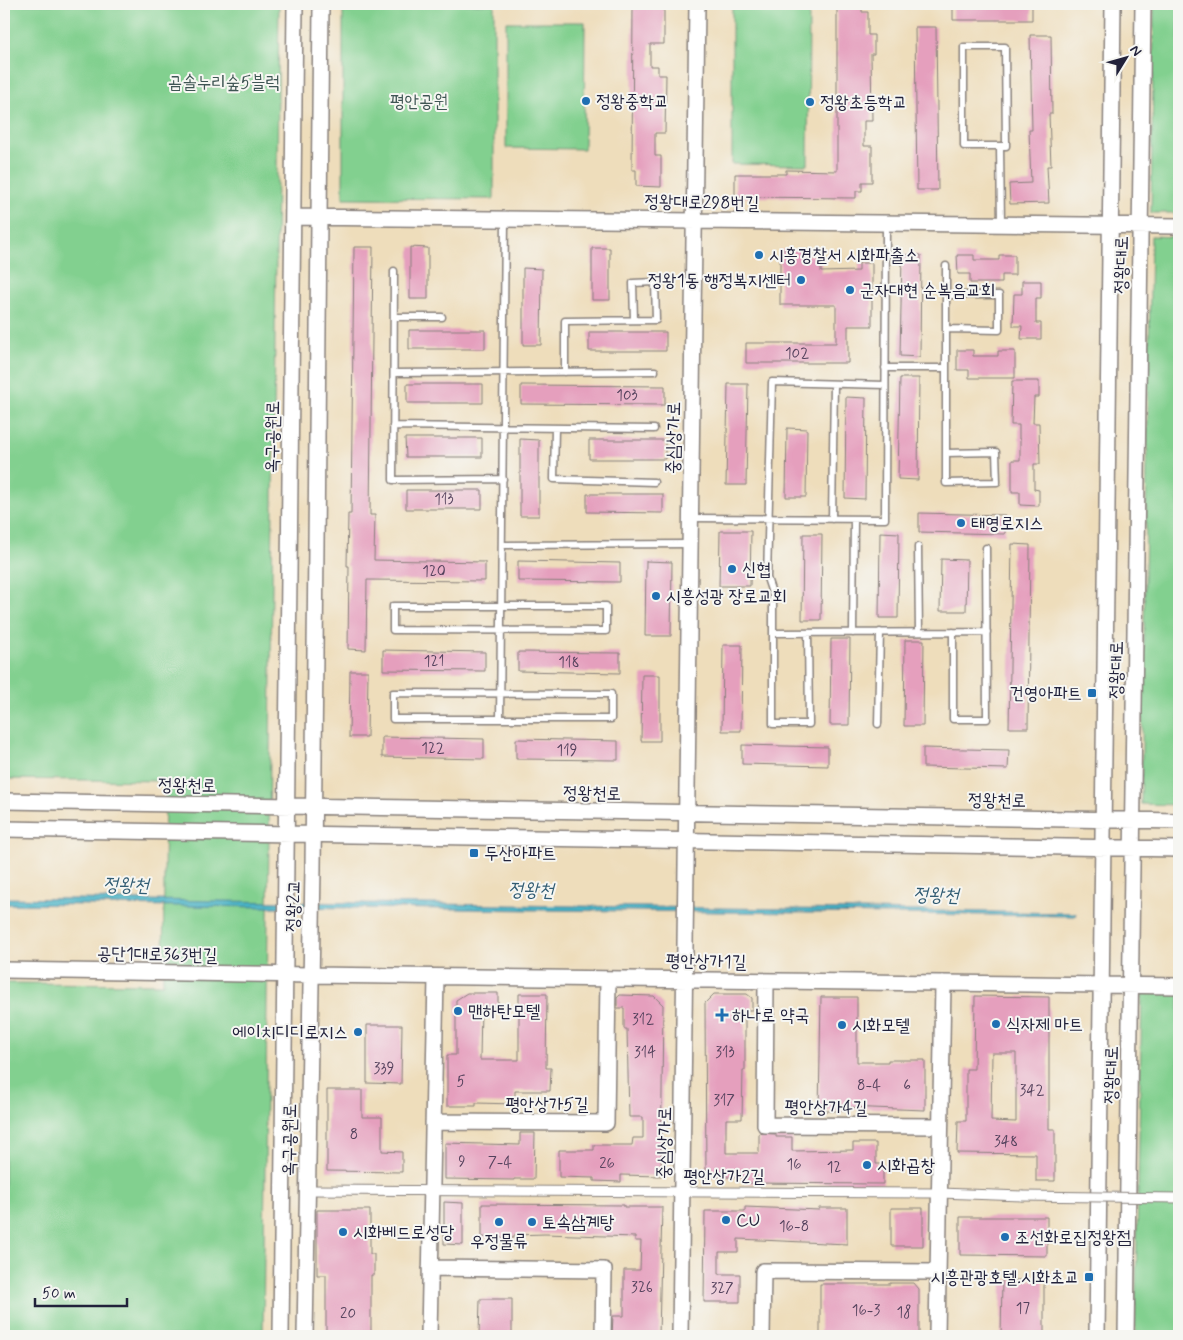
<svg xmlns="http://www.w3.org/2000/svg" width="1183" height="1340" font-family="Mynerve,'Poor Story',sans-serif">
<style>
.green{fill:#82d08f;stroke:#527965}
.water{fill:#48b3c6;stroke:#356a80}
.building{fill:#e59fbd;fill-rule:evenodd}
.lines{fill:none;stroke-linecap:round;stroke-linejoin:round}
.service-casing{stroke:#88807b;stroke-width:9}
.pedestrian-casing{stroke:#88807b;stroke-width:11}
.tertiary-casing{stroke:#88807b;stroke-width:18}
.service{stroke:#fff;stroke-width:6}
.pedestrian{stroke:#fff;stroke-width:9}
.tertiary{stroke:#fff;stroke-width:15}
.pedestrian-bridge-casing{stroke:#88807b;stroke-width:11;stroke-linecap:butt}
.pedestrian-bridge{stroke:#fff;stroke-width:9}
.poi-dot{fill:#1f6fb2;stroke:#f6f6f2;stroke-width:2}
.labels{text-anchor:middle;stroke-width:4;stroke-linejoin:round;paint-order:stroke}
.number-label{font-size:15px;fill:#53415c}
.park-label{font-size:18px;fill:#3f5654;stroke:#f6f6f2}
.poi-label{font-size:18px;fill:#22223b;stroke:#f6f6f2;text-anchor:start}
.street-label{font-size:18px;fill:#22223b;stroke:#f6f6f2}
.water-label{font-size:19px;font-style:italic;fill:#315c73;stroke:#f6f6f2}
</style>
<rect width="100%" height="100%" fill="#f6f6f2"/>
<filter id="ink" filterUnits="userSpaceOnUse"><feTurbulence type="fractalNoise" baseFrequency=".02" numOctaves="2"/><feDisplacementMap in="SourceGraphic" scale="10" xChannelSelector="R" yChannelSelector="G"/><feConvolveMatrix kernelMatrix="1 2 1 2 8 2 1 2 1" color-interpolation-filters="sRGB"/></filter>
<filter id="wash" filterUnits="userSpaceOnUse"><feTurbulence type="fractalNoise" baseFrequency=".0096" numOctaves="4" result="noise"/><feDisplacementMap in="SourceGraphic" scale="20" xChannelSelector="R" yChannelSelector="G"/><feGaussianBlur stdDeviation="1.12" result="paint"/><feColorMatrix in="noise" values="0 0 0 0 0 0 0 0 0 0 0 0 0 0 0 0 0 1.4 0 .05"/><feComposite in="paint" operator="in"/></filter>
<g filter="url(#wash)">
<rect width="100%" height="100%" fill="#edb"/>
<!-- green -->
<path class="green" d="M4,4h275l-16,1332h-259v-353l159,1 2,-203 -161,-2z
M343,4h151v195l-151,-1z
M732,4h77l-1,161 -76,-1z
M1154,4h25v209h-28z
M506,22h79l-1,127 -78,-1z
M1151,236l28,1v568l-38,-1z
M1142,992l37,1v343h-44z"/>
<!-- water -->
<path class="water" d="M4,898l1072,15 -1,3 -1071,-12z"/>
<g id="blocks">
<!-- building -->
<path class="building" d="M633,4h31v40h-14v22h8v9h8l-1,58h-10v23h6v31l-25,-1v-16h-4z
M837,4h25v8h6v23h6v19h-3l1,67h-8v25h8v36h-10v9h-6v7l-121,-1v-23h51v-4l51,1z
M953,4h79v16h-79z
M915,27h21l2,163h-21z
M1030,35h21l1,79h-3l2,52h-4l2,37 -39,1 -1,-20 22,-1 -2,-53h3z
M354,247h19l-3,268h5l-1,45 111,2v19l-118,-1 -1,70 -18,-1 1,-83h-2l1,-52h3z
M410,247l18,1v51h-18z
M592,248h18v52h-18z
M780,250h28v5h13v17l38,-1v-8h13v63h-24v37h-102v-20h90v-38h-56z
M902,255h19l-1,102 -20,-1z
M957,255h17v5h25v-5h16v20h-13v8h-32v-9h-12z
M523,268l19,1 -1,76h-18z
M1022,281h19v17h-5v25h5v16h-20l1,-13h-9l1,-32h8z
M409,330h76v19h-76z
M589,332h77v19h-77z
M957,350h16v6h25v-5h17v27h-46v-8h-12z
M900,378h19l-1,102 -20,-1z
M1012,381h27v16h-5l-1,26h6l1,41h-6v25l5,1v16l-19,-1v-13h-8v-32h8v-21h-1v-14h-8z
M407,384h76v19h-76z
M728,384h20l-2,101h-20z
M521,385l144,1v19l-144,-1z
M846,397l20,1 -1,101 -20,-1z
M787,428l20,1 -1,68h-20z
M405,438h77v19h-76z
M520,439l19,1v76h-19z
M589,440h76v19h-76z
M406,490h76v19h-76z
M587,494h76v19l-76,-1z
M919,513l86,2v19l-86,-2z
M720,531h31l-1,55h-31z
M880,532l19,1 -1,85h-19z
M803,534h19l-1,86h-19z
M1012,544l18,1 -2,183h-19z
M941,559l26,1 -1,51h-26z
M518,561l102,2v19l-102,-1z
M646,561l26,1 -1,74h-26z
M831,639h19l-1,86h-19z
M905,640h19l-1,86h-19z
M723,645h19l-1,86h-19z
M383,650l102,2v19l-102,-1z
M518,652l102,1v20l-102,-2z
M350,671h18l-1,66h-18z
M642,675h18v66h-19z
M382,737l102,2v20l-102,-2z
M516,739l102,2v19l-102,-1z
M742,745l86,2v19l-86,-2z
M923,748l86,2 -1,19 -85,-2z
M467,993h31v14h-17l-1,53h39v-66h28l-1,74h5l-1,23h-35v13l-39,-1v3h-29v-51h9v-55z
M714,994h33l5,4v12h-7v60h-2l-1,49h-16v34h33v-20l17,1v3h16v14l61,-1v-7h23v21h7v20l-138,-1v-6h-39l-1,-174z
M620,995l34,1 9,9 -2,171 -40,-1v7l-27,-1v-3l-35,-1v-27h35v-5h38l1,-7h10v-21h-14l-2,-88h-3v-21h-7v-10z
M975,996l74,1v132h6v52h-19v-27l-79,-1 1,-32h8v-52h8zM992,1053h24v69l-25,-1z
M821,997h36v65h31v-2h37v50l-80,-3v4h-26z
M367,1025h35l-1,59 -34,-1z
M327,1090h35v27h20v34l20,1v20l-75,-1z
M520,1133h15l-1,46h-20v1l-69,-1v-36l75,2z
M444,1202l19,1v42l-19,-1z
M482,1204l142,1v2h38l-3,129h-47l1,-20h11v-46h16l1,-29h-6v-4l-90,-3 -31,1v3l-32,-1z
M745,1207l74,3v-2h28v36l-109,-5v13h-19v22h21v28h-36l1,-91h40z
M891,1208h32v38h-32z
M317,1210h53v44h4v21h-3v61h-45v-61h-9z
M960,1217h87v39l-87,-1z
M1002,1280h42v56h-43z
M890,1283h24l5,6v46l-99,1v-52h70z
M480,1299h32v37h-33z"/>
</g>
</g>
<g filter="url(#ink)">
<use href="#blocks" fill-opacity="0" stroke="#88807b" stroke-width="1"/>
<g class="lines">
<!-- service casing -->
<g class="service-casing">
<path id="service" d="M964,47h41l1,99h-42z
M1000,146l1,78
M394,271l-1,209 110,-1
M394,317h48
M946,329l53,1v-35h-53
M885,368h61
M565,372v-51l91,-1 -1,-38 -22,1 1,37
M394,373l261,-2
M393,426l261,3
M555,428l-1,51 100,3
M946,453l50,-1 1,30 -51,1v-217
M691,518l194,1 1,-295
M832,519l2,-135
M502,545l187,-1
M918,547l1,85
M393,606h213v25l-213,-1z
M953,632v87h34l-1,-171
M773,633l214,-1
M808,633l1,91h-36v-128l-6,-18 5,-196 113,3
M853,633l1,-114
M393,693l218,1v25h-218z
M500,719l5,-499
M878,724l2,-92"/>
</g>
<!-- pedestrian casing -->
<g class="pedestrian-casing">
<path id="pedestrian" d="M307,1190l633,3 82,3"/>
</g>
<!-- tertiary casing -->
<g class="tertiary-casing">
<path id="tertiary" d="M293,217l886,9
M4,801l1175,20
M4,829l1175,20
M4,970l306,5 869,11
M766,981l-1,144 175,1
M433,1122l173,1 2,-144
M430,1268l174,2 -1,66
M281,1336l14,-1332
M305,1336l8,-468 8,-864
M429,1336l7,-359
M680,1336l17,-1332
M762,1336l1,-65 175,1
M937,1336l6,-353
M1097,1336l16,-1332
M1126,1336l17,-1332"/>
</g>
<!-- service -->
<use href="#service" class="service"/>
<!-- pedestrian -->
<use href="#pedestrian" class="pedestrian"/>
<!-- tertiary -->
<use href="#tertiary" class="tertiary"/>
<!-- pedestrian-bridge casing -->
<g class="pedestrian-bridge-casing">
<path id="pedestrian-bridge" d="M1022,1196l157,2"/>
</g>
<!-- pedestrian-bridge -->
<use href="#pedestrian-bridge" class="pedestrian-bridge"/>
</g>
</g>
<!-- markers -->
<g class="poi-dot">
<circle cx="586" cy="101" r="5"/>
<circle cx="810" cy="102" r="5"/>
<circle cx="759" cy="255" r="5"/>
<circle cx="801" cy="280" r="5"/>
<circle cx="850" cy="290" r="5"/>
<circle cx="961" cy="523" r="5"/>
<circle cx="732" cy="569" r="5"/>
<circle cx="656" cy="596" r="5"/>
<rect x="1087" y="688" width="10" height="10" rx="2.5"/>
<rect x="469" y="848" width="10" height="10" rx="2.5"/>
<circle cx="458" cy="1011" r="5"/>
<path d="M719.5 1007.5h5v5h5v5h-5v5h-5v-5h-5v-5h5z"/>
<circle cx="996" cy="1024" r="5"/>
<circle cx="842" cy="1025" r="5"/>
<circle cx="358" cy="1032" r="5"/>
<circle cx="867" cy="1165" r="5"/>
<circle cx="726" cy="1220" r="5"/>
<circle cx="499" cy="1222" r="5"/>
<circle cx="532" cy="1222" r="5"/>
<circle cx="343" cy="1232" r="5"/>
<circle cx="1005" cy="1237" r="5"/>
<rect x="1084" y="1272" width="10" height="10" rx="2.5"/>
</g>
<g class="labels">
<!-- number labels -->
<g class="number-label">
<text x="797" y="358">102</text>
<text x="627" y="400">103</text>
<text x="444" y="504">113</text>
<text x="434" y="576">120</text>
<text x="434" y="666">121</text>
<text x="569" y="667">118</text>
<text x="433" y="753">122</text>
<text x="567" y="755">119</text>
<text x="643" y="1024">312</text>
<text x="645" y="1057">314</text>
<text x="725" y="1057">313</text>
<text x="384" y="1073">339</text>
<text x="461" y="1086">5</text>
<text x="869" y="1090">8-4</text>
<text x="907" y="1090">6</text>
<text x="1032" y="1095">342</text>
<text x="724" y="1105">317</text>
<text x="354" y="1139">8</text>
<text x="1006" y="1146">348</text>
<text x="462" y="1166">9</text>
<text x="500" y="1167">7-4</text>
<text x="607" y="1168">26</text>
<text x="794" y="1169">16</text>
<text x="834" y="1172">12</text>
<text x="794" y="1231">16-8</text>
<text x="642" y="1292">326</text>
<text x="722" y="1293">327</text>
<text x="1023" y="1313">17</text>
<text x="866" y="1315">16-3</text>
<text x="904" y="1317">18</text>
<text x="348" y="1318">20</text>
</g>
<!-- park labels -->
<g class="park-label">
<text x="224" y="88">곰솔누리숲5블럭</text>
<text x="419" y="107">평안공원</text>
</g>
<!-- poi labels -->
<g class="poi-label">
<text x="596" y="107">정왕중학교</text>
<text x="820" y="108">정왕초등학교</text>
<text x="769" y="261">시흥경찰서 시화파출소</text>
<text x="791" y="286" text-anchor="end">정왕1동 행정복지센터</text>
<text x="860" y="296">군자대현 순복음교회</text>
<text x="971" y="529">태영로지스</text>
<text x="742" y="575">신협</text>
<text x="666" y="602">시흥성광 장로교회</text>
<text x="1082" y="699" text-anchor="end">건영아파트</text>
<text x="484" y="859">두산아파트</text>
<text x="468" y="1017">맨하탄모텔</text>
<text x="732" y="1021">하나로 약국</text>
<text x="1006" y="1030">식자제 마트</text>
<text x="852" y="1031">시화모텔</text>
<text x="348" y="1038" text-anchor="end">에이치디디로지스</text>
<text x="877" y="1171">시화곱창</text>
<text x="736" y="1226">CU</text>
<text x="542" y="1228">토속삼계탕</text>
<text x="353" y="1238">시화베드로성당</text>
<text x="1015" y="1243">조선화로집정왕점</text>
<text x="499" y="1247" text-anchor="middle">우정물류</text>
<text x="1079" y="1283" text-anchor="end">시흥관광호텔.시화초교</text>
</g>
<!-- street labels -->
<g class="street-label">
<text transform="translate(702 202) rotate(1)" y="6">정왕대로298번길</text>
<text transform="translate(1121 265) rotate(-89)" y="6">정왕대로</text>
<text transform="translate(272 437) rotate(-89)" y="6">옥구공원로</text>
<text transform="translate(673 438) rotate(-89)" y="6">중심상가로</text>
<text transform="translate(1116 670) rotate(-89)" y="6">정왕대로</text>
<text transform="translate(187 785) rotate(1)" y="6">정왕천로</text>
<text transform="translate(592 793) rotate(1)" y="6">정왕천로</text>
<text transform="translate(997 800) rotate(1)" y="6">정왕천로</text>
<text transform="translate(293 906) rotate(-88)" y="6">정왕2교</text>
<text transform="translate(157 954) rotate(1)" y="6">공단1대로363번길</text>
<text transform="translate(706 961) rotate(1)" y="6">평안상가1길</text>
<text transform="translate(1111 1075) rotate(-89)" y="6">정왕대로</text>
<text x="547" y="1110">평안상가5길</text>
<text transform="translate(826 1107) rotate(1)" y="6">평안상가4길</text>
<text transform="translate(289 1140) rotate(-89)" y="6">옥구공원로</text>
<text transform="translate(664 1143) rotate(-89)" y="6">중심상가로</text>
<text x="724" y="1182">평안상가2길</text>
</g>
<!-- water labels -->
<g class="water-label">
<text transform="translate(126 884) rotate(1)" y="7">정왕천</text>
<text transform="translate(531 889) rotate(1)" y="7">정왕천</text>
<text transform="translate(936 894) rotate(1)" y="7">정왕천</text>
</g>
</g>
<!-- margin -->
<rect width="1183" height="1340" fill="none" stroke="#f6f6f2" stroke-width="20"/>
<!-- north arrow -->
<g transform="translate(1126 58) rotate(53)" stroke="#f6f6f2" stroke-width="4" paint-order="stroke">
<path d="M0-4L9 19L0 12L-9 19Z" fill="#22223b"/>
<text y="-8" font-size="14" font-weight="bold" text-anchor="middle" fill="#22223b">N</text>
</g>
<!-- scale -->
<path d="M35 1298v8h92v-8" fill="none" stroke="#22223b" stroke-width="2.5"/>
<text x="42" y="1298" font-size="15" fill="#22223b" stroke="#f6f6f2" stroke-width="4" paint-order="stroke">50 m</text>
</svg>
